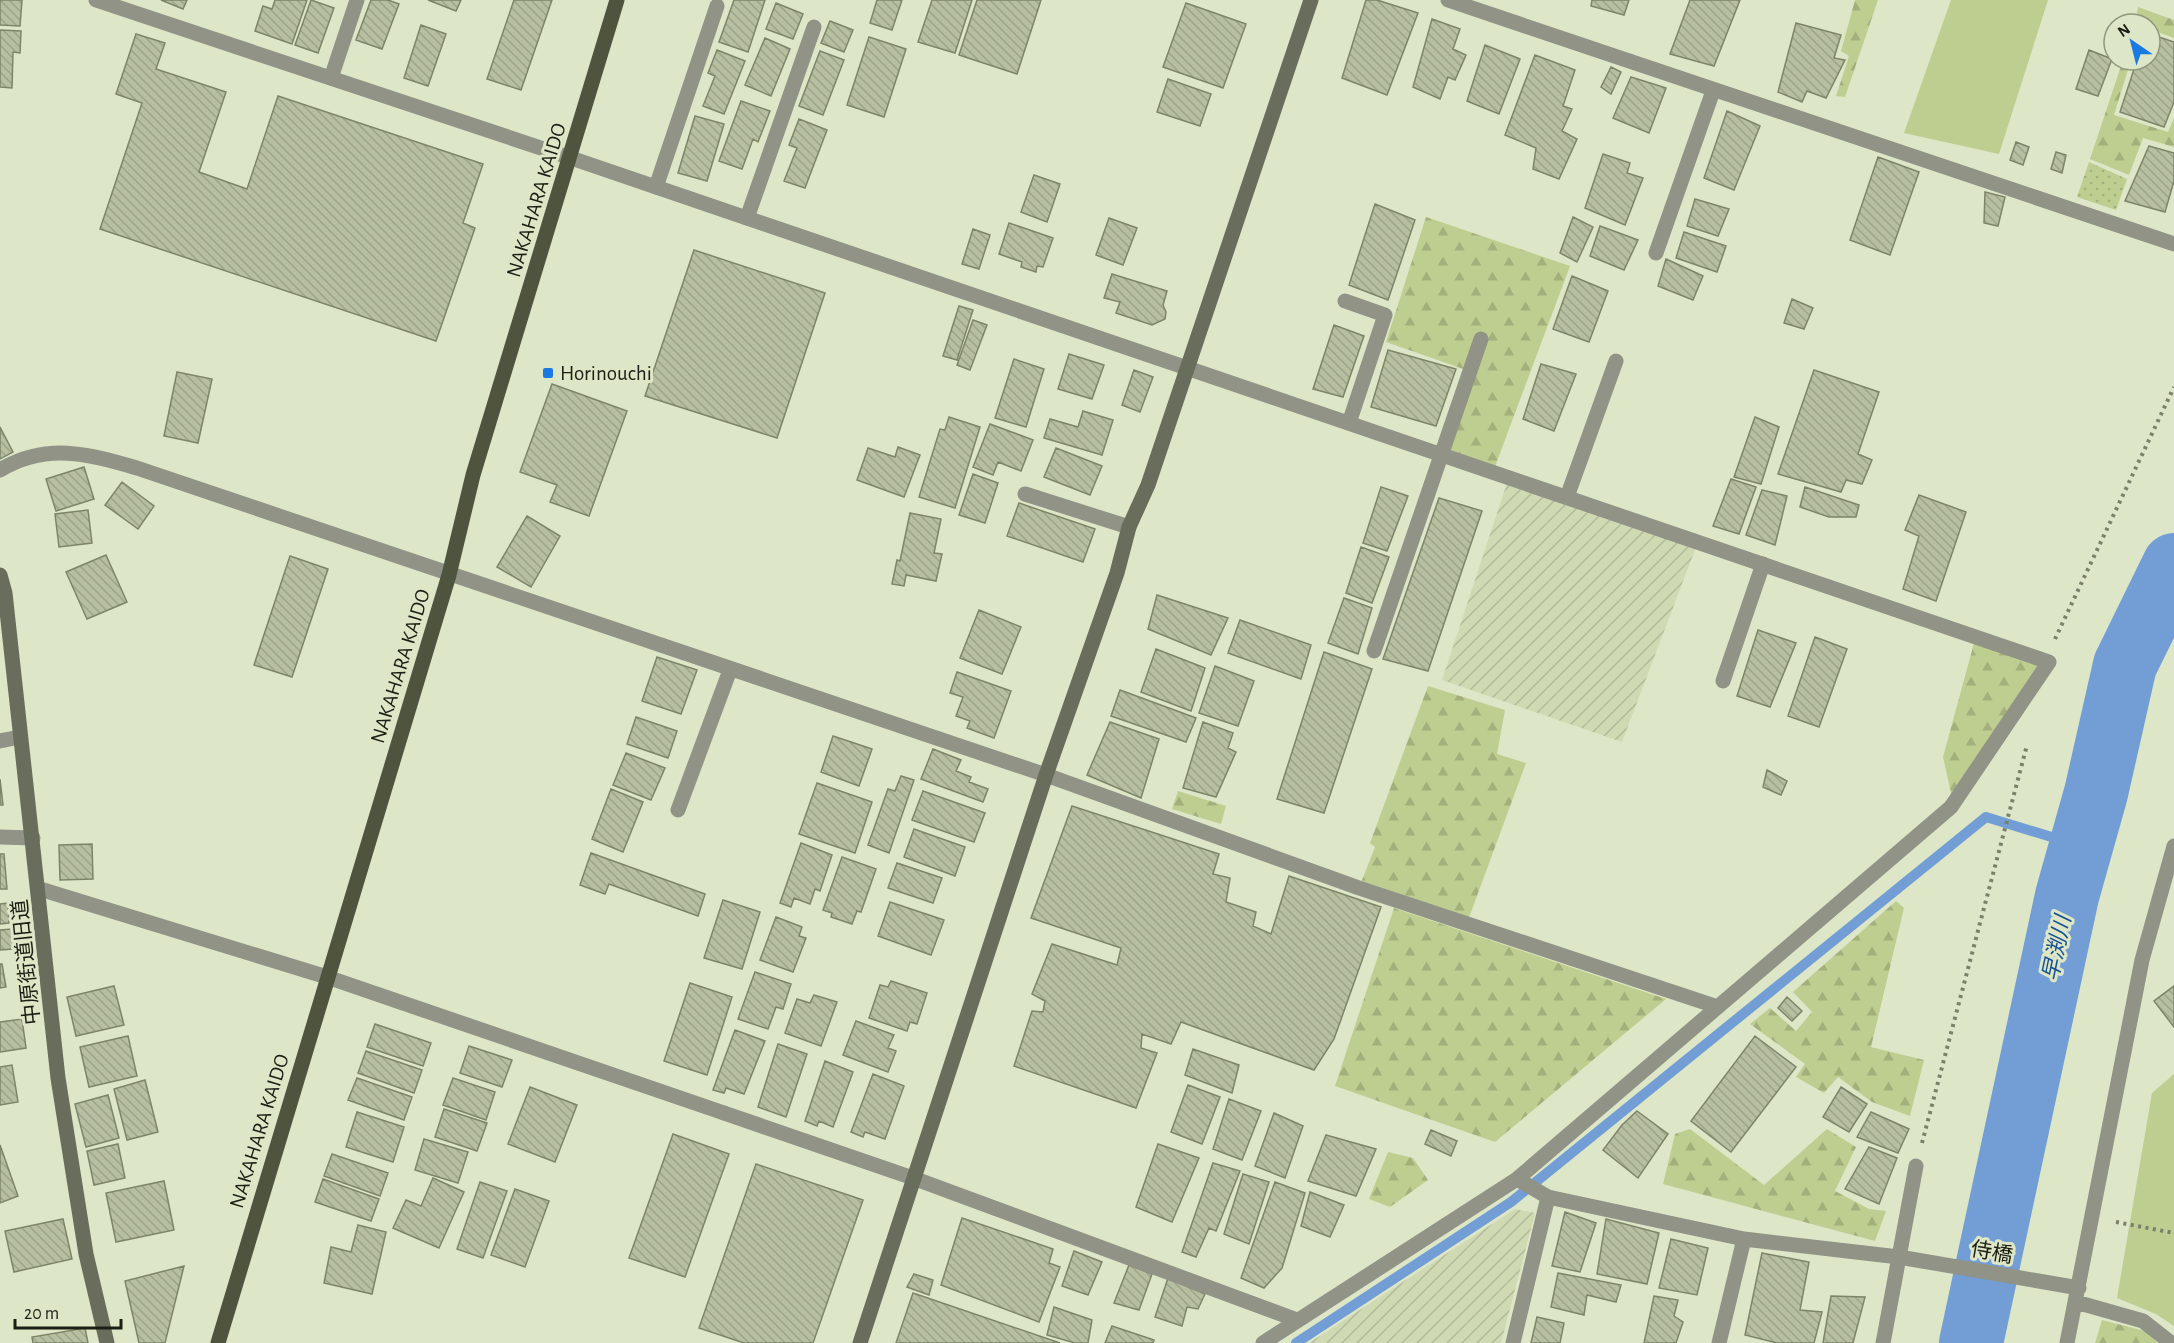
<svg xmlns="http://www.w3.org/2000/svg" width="2174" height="1343" font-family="'Alegreya Sans','Noto Sans JP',sans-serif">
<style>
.industrial{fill:url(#industrial-furrows)}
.grass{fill:url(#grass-dots)}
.forest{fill:url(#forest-firs)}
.park{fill:#bece90}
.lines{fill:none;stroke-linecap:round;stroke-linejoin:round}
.stream{stroke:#739ed5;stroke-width:10}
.river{stroke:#739ed5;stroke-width:64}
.building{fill:url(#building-back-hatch);stroke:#7d8568;stroke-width:1.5}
.path{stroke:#7a806a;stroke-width:4;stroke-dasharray:3 4.5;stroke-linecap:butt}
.lane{stroke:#909386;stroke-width:15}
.street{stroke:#909386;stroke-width:15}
.secondary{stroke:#696e5c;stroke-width:15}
.primary{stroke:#4e543e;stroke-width:15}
.poi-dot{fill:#1a7ae3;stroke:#dde6c6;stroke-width:2}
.labels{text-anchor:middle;stroke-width:6;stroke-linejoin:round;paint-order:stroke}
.street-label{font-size:21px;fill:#1b1e12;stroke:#dde6c6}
.poi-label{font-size:21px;fill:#1b1e12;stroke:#dde6c6;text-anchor:start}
.water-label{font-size:22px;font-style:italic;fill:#175194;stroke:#dde6c6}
</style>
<defs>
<pattern id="industrial-furrows" width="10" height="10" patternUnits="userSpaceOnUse" patternTransform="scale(1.5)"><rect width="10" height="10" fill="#cfdab3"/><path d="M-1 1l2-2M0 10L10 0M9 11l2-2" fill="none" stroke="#b1bb99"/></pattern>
<pattern id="grass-dots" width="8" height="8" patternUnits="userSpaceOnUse" patternTransform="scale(1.5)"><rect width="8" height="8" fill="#bece90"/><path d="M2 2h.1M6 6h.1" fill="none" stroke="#a3b07b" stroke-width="1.8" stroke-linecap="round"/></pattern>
<pattern id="forest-firs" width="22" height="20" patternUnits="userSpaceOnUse" patternTransform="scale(1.5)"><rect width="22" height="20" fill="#bece90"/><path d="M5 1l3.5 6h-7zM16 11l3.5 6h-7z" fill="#a3b07b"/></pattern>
<pattern id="building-back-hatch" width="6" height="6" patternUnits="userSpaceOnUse" patternTransform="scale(1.5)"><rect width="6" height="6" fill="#b7bfa1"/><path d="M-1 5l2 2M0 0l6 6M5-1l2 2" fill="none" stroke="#9da48a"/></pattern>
</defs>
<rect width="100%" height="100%" fill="#dde6c6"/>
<!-- industrial -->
<path class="industrial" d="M1509,477l189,65 -76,200 -180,-62z
M1515,1209l20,4 -34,130h-192z"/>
<!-- grass -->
<path class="grass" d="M2089,162l38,17 -11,31 -39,-13z"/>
<!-- forest -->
<path class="forest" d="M1855,0h23l-33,97 -9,-1 13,-40 -8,-5z
M2138,7l36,13v18l-24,-9v-5h-15z
M2123,60h8l-17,55 54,17 6,-14v29l-31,-9 -14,37 -39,-16z
M1426,217l144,49 -77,206 -53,-18 29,-83 -83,-29z
M1976,636l73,26 -96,140 -10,-45z
M1428,686l77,24 -8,44 29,9 -59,160 -108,-35 16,-41 -5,-4z
M1178,791l48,15 -5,18 -49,-15z
M1896,901l8,7 -33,139 53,13 -14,56 -38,-14 -34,-25 -14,16 -28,-16 9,-13 -55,-40 20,-16 26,23 16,-19 -19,-20z
M1394,908l272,91 -171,143 -160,-56z
M1690,1129l74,56 63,-56 29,18 -21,44 34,18 17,2 -11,30 -212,-57 12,-50z
M1388,1152l25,6 15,22 -38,27 -21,-8z
M2102,1320l43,11 13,12h-63z"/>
<!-- park -->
<path class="park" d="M1951,0h97l-49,154 -95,-21z
M2174,1074v252l-18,-12 -39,-16 35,-205z"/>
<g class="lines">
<!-- stream -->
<path class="stream" d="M1296,1343l215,-141 475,-385 95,29"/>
<!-- river -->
<path class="river" d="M1971,1343l96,-447 29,-103 29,-128 49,-100"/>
</g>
<!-- building -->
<path class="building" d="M0,0h22l-2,26 -20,-1z
M161,0h26l-4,9z
M275,0h32l-15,44 -37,-13 8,-25 9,3z
M311,0l23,8 -16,45 -23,-8z
M371,0h17l11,4 -17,45 -26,-9z
M428,0h33l-5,11z
M514,0h38l-31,90 -34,-11z
M734,0h31l-17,52 -29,-10z
M877,0h25l-10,30 -22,-7z
M932,0h40l-17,53 -37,-11z
M977,0h64l-24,74 -58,-19z
M1366,0h11l41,13 -31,82 -45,-17z
M1592,0h37l-5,15 -33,-9z
M1690,0h50l-26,66 -44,-12z
M776,3l27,11 -10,25 -27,-10z
M1186,3l60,21 -23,64 -60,-21z
M1432,19l28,10 -7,20 13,6 -11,25 -7,-3 -8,22 -27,-12z
M830,21l23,9 -9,22 -23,-9z
M1796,23l45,12 -7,23 11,2 -19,38 -19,-7 -5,11 -24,-10z
M421,25l25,9 -18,52 -24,-8z
M0,30l21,1 -1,22 -7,-1 -1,36 -12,-1z
M136,34l29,9 -9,26 70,23 -27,80 48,17 31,-93 205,68 -20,59 12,5 -39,113 -336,-112 42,-126 -26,-9z
M2150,34l24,8v60l-10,25 -44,-15 17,-52h13z
M869,37l37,12 -22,68 -37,-12z
M765,38l25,11 -19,47 -26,-11z
M1485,45l35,14 -21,55 -32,-13z
M717,50l28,11 -21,53 -21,-8 12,-30 -7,-3z
M2089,50l23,9 -14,37 -22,-7z
M820,51l24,9 -21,55 -24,-9z
M1535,55l40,15 -12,36 9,3 -10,22 15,8 -18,40 -26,-10 3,-21 -31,-13z
M1611,67l10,5 -10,22 -10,-7z
M1631,77l35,11 -17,45 -36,-15z
M1168,79l43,15 -11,32 -43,-14z
M741,101l29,10 -12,31 -5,-3 -11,30 -23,-8z
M1727,111l33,15 -26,64 -30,-12z
M695,116l29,8 -17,57 -29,-8z
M799,119l28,11 -22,58 -21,-7 13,-33 -8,-3z
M2016,142l13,5 -6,18 -13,-5z
M2149,146l25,7v28l-9,31 -40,-11z
M2056,152l10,3 -4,18 -11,-4z
M1603,154l27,9 -3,10 16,5 -18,47 -40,-17z
M1878,157l41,15 -29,83 -40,-15z
M1034,175l26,9 -13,38 -26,-10z
M1985,192l20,5 -7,29 -14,-3z
M1695,199l34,10 -11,27 -31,-10z
M1375,204l40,16 -27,80 -39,-15z
M1573,217l20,10 -16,35 -17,-9z
M1109,218l28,10 -14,37 -27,-10z
M1009,223l44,15 -10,29 -6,-1 -1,6 -15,-5 1,-5 -23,-8z
M1600,226l38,14 -14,30 -34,-14z
M973,229l17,6 -11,34 -17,-5z
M1684,232l42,14 -9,26 -41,-14z
M694,250l131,43 -48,145 -132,-42z
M1666,259l37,17 -10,24 -35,-14z
M1112,274l55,17 -4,14 3,7 -1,7 -13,6 -36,-12 4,-11 -16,-4z
M1572,276l36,15 -19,51 -36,-13z
M1792,299l21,9 -9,21 -20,-6z
M959,306l14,4 -16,50 -14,-4z
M973,320l14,5 -17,45 -13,-5z
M1334,325l30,11 -21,61 -30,-8z
M1388,350l68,19 -20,57 -65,-19z
M1069,354l35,11 -12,34 -34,-10z
M1014,359l30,10 -18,58 -31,-9z
M1541,364l35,10 -22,57 -31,-12z
M1134,370l19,7 -13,35 -18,-7z
M1814,370l65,22 -21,62 14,6 -10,24 -16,-4 -5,12 -63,-18z
M177,372l35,7 -14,64 -34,-7z
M552,384l75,27 -38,105 -39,-14 7,-17 -37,-13z
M1083,411l30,9 -11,35 -58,-17 6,-19 28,8z
M949,417l31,10 -25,81 -36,-11 21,-68 5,1z
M1755,417l24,10 -18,57 -27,-7z
M990,424l43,16 -12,31 -23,-9 -5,13 -20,-8z
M0,427l13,25 -13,7z
M898,447l22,8 -16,42 -47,-17 11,-32 27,9z
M1056,448l46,18 -12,29 -46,-18z
M84,467l10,32 -38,12 -10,-32z
M973,474l25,9 -13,40 -26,-8z
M1731,479l25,8 -17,47 -26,-8z
M122,482l32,24 -16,23 -33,-24z
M1381,487l27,9 -21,55 -24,-8z
M1805,487l54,18 -3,12h-27l-29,-10z
M1762,490l25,6 -12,49 -29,-10z
M1919,495l47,17 -30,89 -33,-12 16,-53 -14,-6z
M1439,498l43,13 -54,160 -45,-12z
M1019,503l76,26 -12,33 -76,-26z
M88,510l4,33 -33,4 -4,-33z
M910,513l31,6 -7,34 8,1 -6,27 -30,-6 -2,11 -12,-2 5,-24 3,1z
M527,516l33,20 -29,51 -34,-20z
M1361,547l28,10 -17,46 -26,-10z
M106,555l21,47 -40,17 -21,-47z
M290,556l38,13 -36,108 -38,-12z
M1157,595l71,23 -17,37 -63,-26z
M1344,598l28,10 -14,46 -30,-11z
M979,610l42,17 -19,47 -42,-16z
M1240,620l71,25 -10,34 -73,-26z
M1758,630l38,13 -26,64 -33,-11z
M1815,637l32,12 -28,78 -31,-11z
M1156,649l49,19 -14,43 -50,-19z
M1324,652l48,17 -48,144 -47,-14z
M657,657l40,13 -16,44 -39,-13z
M1215,666l39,15 -16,45 -39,-13z
M957,672l54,19 -17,47 -27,-10 3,-7 -14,-5 7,-19 -13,-4z
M1120,690l76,28 -10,24 -75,-26z
M636,717l41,14 -9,27 -41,-14z
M1110,722l49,17 -18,59 -54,-23z
M1203,722l30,11 -5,15 8,4 -20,45 -33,-9z
M833,736l39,13 -13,37 -38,-14z
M933,749l28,11 -5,11 15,6 -2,5 19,7 -5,13 -62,-23z
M626,753l39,15 -14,32 -38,-15z
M1767,770l20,11 -6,14 -18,-8z
M901,776l13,4 -25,73 -21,-8 20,-56 7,2z
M0,779l3,26h-3z
M817,783l55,19 -17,51 -56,-19z
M611,789l32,13 -20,50 -31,-13z
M923,791l62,22 -11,29 -62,-22z
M1072,806l147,48 -6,20 17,4 -4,24 30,10 -3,14 18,8 18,-58 92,31 -47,132 -20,31 -133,-48 -10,22 -29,-10 -1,14 16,5 -21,55 -122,-42 18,-55 11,1 2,-11 -13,-7 20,-50 65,21 4,-17 -90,-30z
M914,829l51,18 -10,29 -51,-19z
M801,843l31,12 -12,36 -5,-2 -5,15 -16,-6 -3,9 -11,-4z
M92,844l1,35 -33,1 -1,-35z
M591,853l114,41 -7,22 -89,-32 -4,10 -25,-9z
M0,854h4l3,35h-7z
M842,857l34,12 -15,43 -4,-1 -5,13 -21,-7 1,-4 -9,-3z
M897,863l45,15 -9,25 -45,-15z
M723,900l37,12 -18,57 -38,-11z
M890,902l54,18 -13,35 -53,-19z
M8,903l1,20 -9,1v-20z
M776,917l26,10 -3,9 7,2 -13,34 -33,-12z
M23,928l2,20 -25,2v-20z
M0,964h2l4,23 -6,1z
M755,972l36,12 -8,25 -7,-2 -8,22 -30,-10z
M891,981l36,12 -10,31 -7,-2 -3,9 -38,-13 11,-33 8,2z
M690,983l42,14 -25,78 -43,-14z
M114,986l10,39 -48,11 -9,-39z
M2174,986v41l-20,-26z
M814,995l23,7 -16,44 -36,-13 12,-34 13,4z
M1787,997l15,14 -10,10 -14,-13z
M22,1019l4,29 -26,4v-30z
M856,1021l38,14 -6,13 8,3 -8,21 -45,-17z
M375,1024l56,19 -8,23 -56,-19z
M735,1030l30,11 -21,53 -18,-6 -2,5 -11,-3z
M128,1036l9,40 -48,11 -9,-40z
M1755,1036l41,31 -65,85 -40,-31z
M778,1044l29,10 -21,63 -28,-10z
M469,1046l43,14 -10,27 -42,-14z
M1193,1049l46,16 -7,28 -47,-18z
M366,1051l56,19 -8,23 -56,-20z
M825,1061l28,11 -20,55 -14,-6 -2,5 -12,-5z
M12,1065l6,37 -18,3v-38z
M873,1074l31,12 -19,53 -20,-7 -2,5 -12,-5z
M357,1078l55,19 -8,23 -56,-20z
M453,1078l42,14 -9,28 -43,-15z
M145,1080l13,52 -31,8 -13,-51z
M1188,1085l32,12 -18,47 -31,-12z
M530,1087l47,18 -22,57 -47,-18z
M1841,1087l26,17 -18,28 -26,-15z
M108,1095l11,43 -33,9 -11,-43z
M1229,1099l32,12 -19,49 -29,-11z
M444,1109l43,14 -10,28 -42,-14z
M1637,1111l31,23 -30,44 -35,-28 19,-25z
M357,1112l47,15 -11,35 -47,-15z
M1871,1112l38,17 -11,24 -41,-16z
M1274,1113l29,13 -18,52 -30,-12z
M1431,1130l26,11 -6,15 -26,-12z
M673,1134l56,20 -44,123 -56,-19z
M1326,1135l50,14 -20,47 -48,-15z
M424,1139l44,13 -10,31 -43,-13z
M118,1144l7,34 -31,7 -7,-34z
M1158,1144l41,14 -27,64 -36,-15z
M0,1145l18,51 -18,7z
M1869,1147l28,11 -18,46 -34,-15z
M332,1154l56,19 -8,23 -56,-20z
M1213,1163l27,8 -24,60 -7,-3 -13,29 -14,-5z
M756,1164l107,36 -50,143h-69l-45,-15z
M1243,1174l26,8 -20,62 -25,-10z
M433,1178l31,14 -25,56 -46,-20 13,-28 15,6z
M323,1179l56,20 -8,22 -56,-19z
M164,1181l10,49 -58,12 -10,-49z
M480,1182l27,9 -24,67 -26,-9z
M1275,1182l30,11 -23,75 -18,20 -23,-10z
M515,1189l34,12 -24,66 -34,-12z
M1310,1192l34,13 -14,32 -29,-11z
M1565,1212l31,11 -16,49 -28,-6z
M962,1218l91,31 -4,14 11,4 -21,55 -98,-37z
M63,1219l9,40 -58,13 -9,-41z
M1606,1219l53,14 -12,51 -50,-10z
M358,1225l28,7 -14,62 -48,-11 7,-36 20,5z
M1671,1239l37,9 -11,47 -38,-7z
M1074,1251l28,11 -14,33 -26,-9z
M1762,1253l47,9 -9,48 22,2 -8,31h-37l-32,-8z
M1129,1265l23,9 -13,36 -25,-7z
M184,1266l-19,77h-26l-14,-62z
M1558,1273l63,12 -5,17 -29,-7 -3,20 -33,-8z
M914,1274l19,6 -4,15 -22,-8z
M1168,1278l37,16 -7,15 -11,-2 -5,19 -27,-9z
M913,1293l147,50h-164z
M1654,1296l24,4 -4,16 9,6 -7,21h-32z
M1831,1296l34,1 -12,46h-30z
M1054,1307l38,13 -4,23h-13l-28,-8z
M1537,1317l27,6 -4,20h-29z
M1112,1326l42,14 -1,3h-48z
M85,1328l3,15h-55l-1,-6z"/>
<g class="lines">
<!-- path -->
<path class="path" d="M2055,639l119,-252
M1922,1143l105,-398
M2116,1222l58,11"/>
<!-- lane -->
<path class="lane" d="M331,78l26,-78
M656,187l61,-181
M747,218l67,-191
M1345,301l40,14 -36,108
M0,470c47,-28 88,-16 137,-2l909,307
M1025,494l104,33
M1567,497l49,-136
M1374,651l107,-312
M1723,681l40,-117
M678,810l52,-140
M0,837l33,1
M40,889l287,88 397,136
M1513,1343l35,-146"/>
<!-- street -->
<path class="street" d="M96,0l475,158 1478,504 -98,145 -434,372 -254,164
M1448,0l726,244
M1656,253l57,-162
M0,741l20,-4
M1046,775l313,113 359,119
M724,1113l189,65 384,142
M1517,1179l31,18 196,42 155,18 180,31
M2076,1302l67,19 28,22
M1719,1343l25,-104
M1883,1343l33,-177
M2067,1343l75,-383 32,-114"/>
<!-- secondary -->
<path class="secondary" d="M0,575l5,18 53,485 28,176 21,89
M860,1343l186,-568 71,-202 12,-46 19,-42 163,-485"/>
<!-- primary -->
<path class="primary" d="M218,1343l231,-768 24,-100 144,-475"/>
</g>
<!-- markers -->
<rect class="poi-dot" x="542" y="367" width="12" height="12" rx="3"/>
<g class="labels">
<!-- street labels -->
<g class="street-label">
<text transform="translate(536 200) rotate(-73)" y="7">NAKAHARA KAIDO</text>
<text transform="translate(400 666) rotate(-73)" y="7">NAKAHARA KAIDO</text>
<text transform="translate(26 962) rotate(-96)" y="7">中原街道旧道</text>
<text transform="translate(259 1131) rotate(-73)" y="7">NAKAHARA KAIDO</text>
<text transform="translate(1992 1252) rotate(10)" y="7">侍橋</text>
</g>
<!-- poi labels -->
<g class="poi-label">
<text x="560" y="380">Horinouchi</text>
</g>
<!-- water labels -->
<g class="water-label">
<text transform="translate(2056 948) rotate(-78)" y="8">早渕川</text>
</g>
</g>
<!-- north arrow -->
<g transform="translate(2132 42) rotate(325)"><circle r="28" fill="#dde6c6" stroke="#8f967e" stroke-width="1.5"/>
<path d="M0-4.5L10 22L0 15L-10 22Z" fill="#1a7ae3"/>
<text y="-9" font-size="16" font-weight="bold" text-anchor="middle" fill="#1b1e12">N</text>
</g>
<!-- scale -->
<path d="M15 1319v9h106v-9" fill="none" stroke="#1b1e12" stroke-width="3"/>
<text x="24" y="1319" font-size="18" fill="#1b1e12" stroke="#dde6c6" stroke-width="4.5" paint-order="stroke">20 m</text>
</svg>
